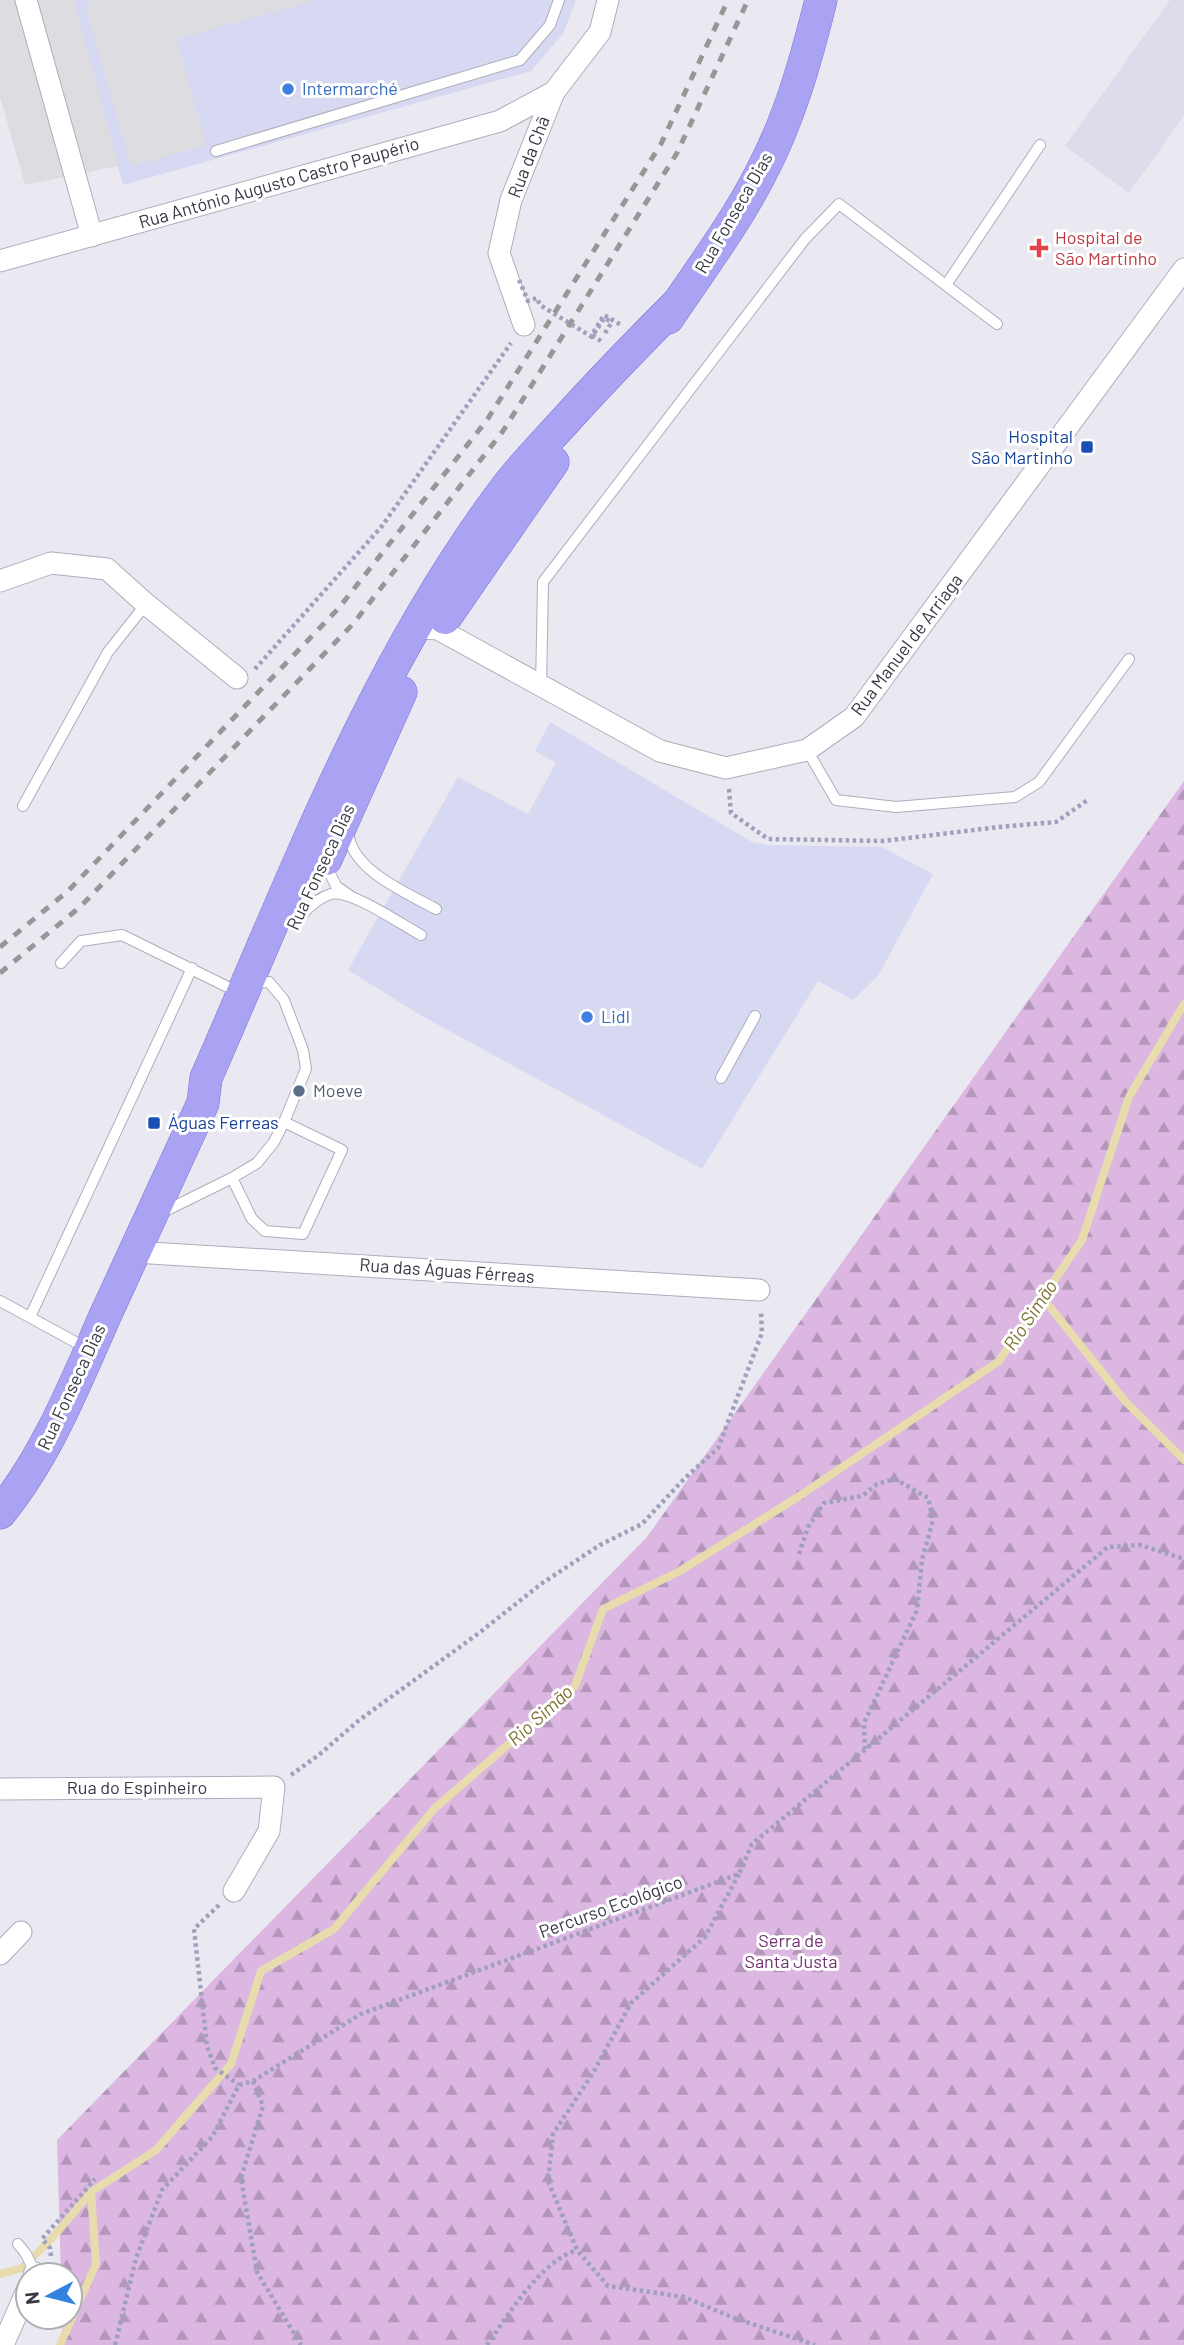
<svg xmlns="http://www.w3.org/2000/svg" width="1184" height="2345" font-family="Barlow,sans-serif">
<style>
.residential{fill:#dddcea}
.commercial{fill:#d7d8f2}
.forest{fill:url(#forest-firs)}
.parking{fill:#dddde1}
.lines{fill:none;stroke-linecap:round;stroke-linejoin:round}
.stream{stroke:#e8dbad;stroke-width:8}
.lane-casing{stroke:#adadbd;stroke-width:12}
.street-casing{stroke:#adadbd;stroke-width:23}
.primary-casing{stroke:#7c74d5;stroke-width:33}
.path{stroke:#a0a0bd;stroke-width:4.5;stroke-dasharray:3.5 3.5;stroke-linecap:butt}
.lane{stroke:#fff;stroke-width:10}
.street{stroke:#fff;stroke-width:21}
.primary{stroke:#aaa2f2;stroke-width:32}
.rail{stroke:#979797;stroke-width:5;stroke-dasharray:9 9;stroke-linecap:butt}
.path-bridge{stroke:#a0a0bd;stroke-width:4.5;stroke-dasharray:3.5 3.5;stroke-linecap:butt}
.shop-dot{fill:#3f7fe0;stroke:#fff;stroke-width:2.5}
.health-dot{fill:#e0444e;stroke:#fff;stroke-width:2.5}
.transit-dot{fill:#1a4fb4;stroke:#fff;stroke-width:2.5}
.service-dot{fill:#5c6f8a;stroke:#fff;stroke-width:2.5}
.labels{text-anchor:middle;stroke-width:6;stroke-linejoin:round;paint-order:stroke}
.shop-label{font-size:18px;fill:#366cbe;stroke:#fff;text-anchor:start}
.street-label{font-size:18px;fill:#383845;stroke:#fff}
.health-label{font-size:18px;fill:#be3a42;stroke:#fff;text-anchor:start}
.transit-label{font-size:18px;fill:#164399;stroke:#fff;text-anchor:end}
.service-label{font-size:18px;fill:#4e5e75;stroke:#fff;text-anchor:start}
.park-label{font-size:18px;fill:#703270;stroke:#fff}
.water-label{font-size:19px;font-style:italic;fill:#7f7133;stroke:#fff}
</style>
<defs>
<pattern id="forest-firs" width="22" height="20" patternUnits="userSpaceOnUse" patternTransform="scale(1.75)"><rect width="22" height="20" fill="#dbb7e2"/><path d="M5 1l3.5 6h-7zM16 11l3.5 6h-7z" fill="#b396b9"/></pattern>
</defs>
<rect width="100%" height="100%" fill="#eae9f2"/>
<!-- residential -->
<path class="residential" d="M1170,0h14v116l-55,77 -64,-47z"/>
<!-- commercial -->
<path class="commercial" d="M73,0h503l-13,34 -32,37 -408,114z
M550,722l202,120 16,3 114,2 51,27 -55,102 -25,24 -35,-19 -116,188 -280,-153 -74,-46 110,-193 70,37 28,-51 -21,-12z"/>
<!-- forest -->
<path class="forest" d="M1184,781v1564h-1121l-1,-28h8v-42h-9l-4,-135 590,-603z"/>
<!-- parking -->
<path class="parking" d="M0,0h73l46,166 -94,19 -25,-88z
M90,0h219l1,2 -134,37 30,106 -75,21 -45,-159 6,-2z"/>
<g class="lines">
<!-- stream -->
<path class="stream" d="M1042,1297l83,104 59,59
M0,2274l22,-6 32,-32 37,-44
M60,2345l36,-81 -5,-72 65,-42 75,-86 30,-93 73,-42 100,-120 141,-123 28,-77 77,-38 121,-76 198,-134 83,-121 47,-143 55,-93"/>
<!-- lane casing -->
<g class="lane-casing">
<path id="lane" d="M216,151l304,-91 30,-35 9,-25
M946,285l94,-140
M541,687l2,-105 262,-343 34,-35 158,120
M807,750l29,50 60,7 119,-10 24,-15 90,-123
M23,806l85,-154 38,-48
M348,831c2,39 58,61 88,78
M325,863l11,23 16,11
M299,917c10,-9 18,-19 32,-23 20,-5 71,31 90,41
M61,963l20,-22 41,-6 118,58
M721,1078l34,-62
M232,1178l20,41 13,12 38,3 39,-84 -58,-28
M161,1213l71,-35 25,-15 17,-21 10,-20 22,-53 -3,-19 -19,-50 -15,-18 -16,1
M0,1301l88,48
M30,1317l162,-349
M18,2244l8,10 9,19"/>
</g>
<!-- street casing -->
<g class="street-casing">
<path id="street" d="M26,0l66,236
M0,261l500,-140 54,-29
M524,325l-25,-72 12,-53 43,-108 46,-60 8,-32
M0,581l51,-18 56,6 39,35 91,74
M408,639l15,-11 15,1 222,122 66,17 81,-18 47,-33 330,-448
M134,1252l625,38
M0,1789l274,-2 -5,44 -35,60
M0,1954l21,-22
M34,2275l1,-2
M3,2345l25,-57"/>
</g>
<!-- primary casing -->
<g class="primary-casing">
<path id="primary" d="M668,318c32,-48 67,-94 93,-145 29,-55 45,-113 60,-173
M445,618l108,-156
M326,859l75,-167
M0,1513c47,-58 75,-129 105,-197 32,-71 65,-142 98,-213l3,-25c88,-200 165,-409 296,-585 19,-26 42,-49 63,-72 37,-41 75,-80 114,-119"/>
</g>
<!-- path -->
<path class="path" d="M605,333l7,-11
M601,341l-9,-6 12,-20 17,10
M255,669l127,-143 129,-183
M729,789l2,24 37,26 115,2 116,-14 57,-5 33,-23
M799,1554l9,-27 16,-24 38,-7 15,-12 18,-5 33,19 5,22 -11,40 -5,50 -53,113 1,26
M291,1775l29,-21 38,-33 121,-88 62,-49 59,-39 42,-21 42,-45 34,-31 44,-115 -1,-21
M739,1874l-34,63 -74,66 -38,70 -40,61 -5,47 29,69 31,36 76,11 50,21 81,27
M219,1905l-25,24 13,117 8,22 24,17
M253,2081l10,25 -22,72 16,94 44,73
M51,2256l-1,-8 -8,-9 53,-60
M115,2345l21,-87 26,-68 50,-53 27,-52 14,-4 108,-67 378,-140 13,-30 356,-297 32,-2 44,14
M487,2345c21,-30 54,-84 90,-95"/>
<!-- lane -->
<use href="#lane" class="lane"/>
<!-- street -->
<use href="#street" class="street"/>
<!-- primary -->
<use href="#primary" class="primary"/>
<!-- rail -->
<path class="rail" d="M0,947l68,-56 270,-282 149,-189 174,-276 67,-144
M0,973l80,-66 273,-283 150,-193 174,-278 71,-153"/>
<!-- path-bridge -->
<path class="path-bridge" d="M519,280l9,21 9,-3 3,7 52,32 12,-19 8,4"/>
</g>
<!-- markers -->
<g class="shop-dot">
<circle cx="288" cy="89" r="7"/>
<circle cx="587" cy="1017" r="7"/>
</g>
<path class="health-dot" d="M1035.5 237.5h7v7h7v7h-7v7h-7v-7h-7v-7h7z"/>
<g class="transit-dot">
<rect x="1080" y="440" width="14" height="14" rx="3.5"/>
<rect x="147" y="1116" width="14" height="14" rx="3.5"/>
</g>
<circle class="service-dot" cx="299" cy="1091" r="7"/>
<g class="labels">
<!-- shop labels -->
<g class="shop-label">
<text x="302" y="95">Intermarché</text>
<text x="601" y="1023">Lidl</text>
</g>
<!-- street labels -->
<g class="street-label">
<text transform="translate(529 157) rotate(-69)" y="6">Rua da Chã</text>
<text transform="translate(279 183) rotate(-16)" y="6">Rua António Augusto Castro Paupério</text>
<text transform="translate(734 213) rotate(-60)" y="6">Rua Fonseca Dias</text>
<text transform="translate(907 645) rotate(-53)" y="6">Rua Manuel de Arriaga</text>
<text transform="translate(321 867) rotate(-65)" y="6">Rua Fonseca Dias</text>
<text transform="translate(447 1271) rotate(4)" y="6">Rua das Águas Férreas</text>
<text transform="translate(72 1387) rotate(-65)" y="6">Rua Fonseca Dias</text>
<text x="137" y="1794">Rua do Espinheiro</text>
<text transform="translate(611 1907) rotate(-20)" y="6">Percurso Ecológico</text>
</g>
<!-- health labels -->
<g class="health-label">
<text x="1055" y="244">Hospital de<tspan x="1055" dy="21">São Martinho</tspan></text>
</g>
<!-- transit labels -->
<g class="transit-label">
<text x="1073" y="443">Hospital<tspan x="1073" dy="21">São Martinho</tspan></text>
<text x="168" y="1129" text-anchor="start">Águas Ferreas</text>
</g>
<!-- service labels -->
<g class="service-label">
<text x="313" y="1097">Moeve</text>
</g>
<!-- park labels -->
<g class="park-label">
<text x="791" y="1947">Serra de<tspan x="791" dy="21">Santa Justa</tspan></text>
</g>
<!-- water labels -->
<g class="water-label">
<text transform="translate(1030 1315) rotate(-56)" y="7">Rio Simão</text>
<text transform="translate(540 1715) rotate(-42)" y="7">Rio Simão</text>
</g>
</g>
<!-- north arrow -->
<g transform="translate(49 2296) rotate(263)"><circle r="33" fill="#ffffff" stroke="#afafb5" stroke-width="2"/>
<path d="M0-5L12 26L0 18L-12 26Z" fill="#3283e0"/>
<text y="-10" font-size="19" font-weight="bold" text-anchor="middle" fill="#383845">N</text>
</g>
</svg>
